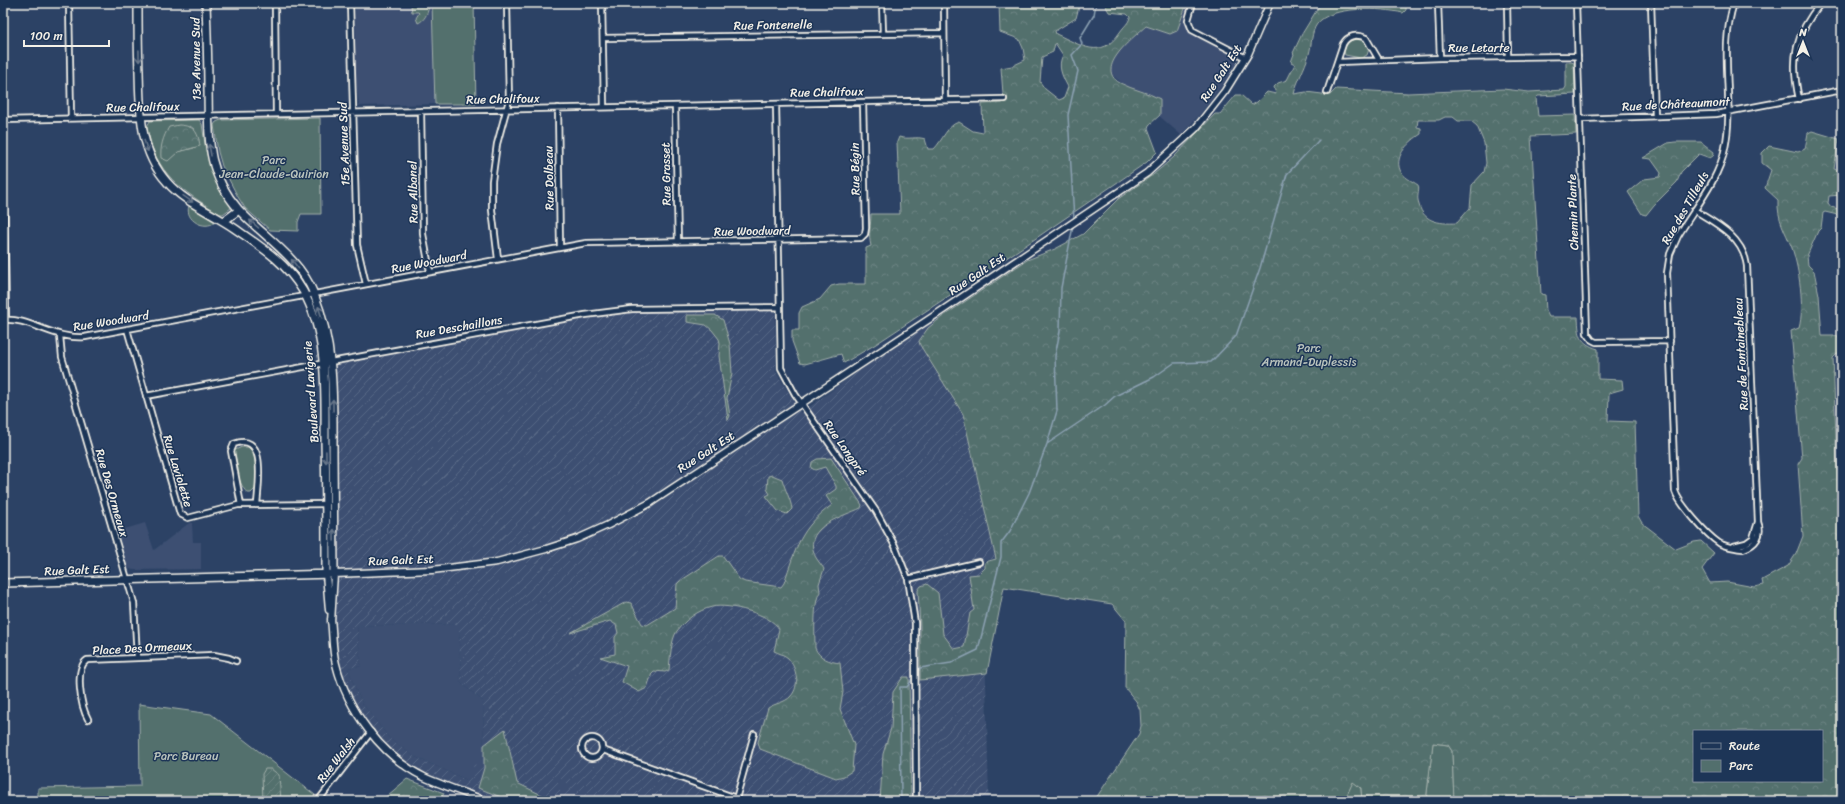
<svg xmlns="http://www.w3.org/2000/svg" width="1845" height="804" font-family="Sriracha,sans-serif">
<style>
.built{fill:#3c4f72}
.industrial{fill:url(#industrial-furrows);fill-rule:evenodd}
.green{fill:#526f6d;stroke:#a3b0aa;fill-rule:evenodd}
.forest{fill:url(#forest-crowns);stroke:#a3b0aa;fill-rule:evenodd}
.garden{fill:url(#garden-furrows);stroke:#a3b0aa}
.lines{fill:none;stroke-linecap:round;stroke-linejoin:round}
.stream{stroke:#8da2b3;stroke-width:1.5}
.minor-casing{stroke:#f4f1e8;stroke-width:8}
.tertiary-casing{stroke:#f4f1e8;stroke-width:9}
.secondary-casing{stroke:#f4f1e8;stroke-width:10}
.minor{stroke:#1d3557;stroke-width:4.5}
.tertiary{stroke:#1d3557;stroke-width:6}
.secondary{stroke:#1d3557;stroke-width:7}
.oneway{stroke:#68778a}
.labels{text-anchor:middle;stroke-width:3;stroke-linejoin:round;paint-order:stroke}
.street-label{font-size:12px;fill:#f4f1e8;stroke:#1d3557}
.park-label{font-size:12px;fill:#bbc4bd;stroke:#1d3557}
</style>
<defs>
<pattern id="industrial-furrows" width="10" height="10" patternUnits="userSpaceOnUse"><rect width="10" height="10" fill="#3c4f72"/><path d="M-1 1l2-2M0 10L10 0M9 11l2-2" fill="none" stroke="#596986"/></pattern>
<pattern id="forest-crowns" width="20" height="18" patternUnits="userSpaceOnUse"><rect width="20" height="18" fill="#526f6d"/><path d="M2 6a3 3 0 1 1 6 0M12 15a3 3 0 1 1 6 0" fill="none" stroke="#6c8482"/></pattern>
<pattern id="garden-furrows" width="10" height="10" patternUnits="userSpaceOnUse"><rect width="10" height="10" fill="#526f6d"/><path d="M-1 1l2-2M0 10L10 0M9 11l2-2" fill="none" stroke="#6c8482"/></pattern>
</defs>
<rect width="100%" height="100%" fill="#2c4265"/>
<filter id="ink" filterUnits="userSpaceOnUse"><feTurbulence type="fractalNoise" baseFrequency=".025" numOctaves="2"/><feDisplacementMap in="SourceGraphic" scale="8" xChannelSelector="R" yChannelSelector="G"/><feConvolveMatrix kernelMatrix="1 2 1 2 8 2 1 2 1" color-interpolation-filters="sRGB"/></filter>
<g filter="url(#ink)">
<!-- built -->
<path class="built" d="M355,3h77l3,101 -76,2 -3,-28z
M1140,3h57l-5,14 2,9 45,24 -4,7 1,7 -16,24 -20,26 -19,21 -80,-70 53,-51z
M145,523l9,27 35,-27h3l1,19h8v27l-68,1 -5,-2 -10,-37z
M455,624l4,7 2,52 22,18 1,67 -15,13 -56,-25 -24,-18 -26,-34 -7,-14 -8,-22 13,-2 -4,-40z"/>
<!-- industrial -->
<path class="industrial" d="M775,308l1,64 25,41 56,-41 81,-54 63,239 -18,4 6,240h-503l-63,-24 -37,-28 -32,-41 -18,-45 -6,-75 -3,-225 272,-51zM455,624v7h4l2,52 22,18 1,67 -10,-4 -5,17 -56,-25 -24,-18 -26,-34 -7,-14 -8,-22 13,-2 -4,-40z"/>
<!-- green -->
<path class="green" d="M432,3h42l2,101h-41z
M426,4l3,3c-2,7 -4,13 -11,16l-2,-5 3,-5 -1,-1h-6l-1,-6z
M1354,39c8,-1 13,2 15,10l-2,6 -6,3 -16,-3 -1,-4 3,-8z
M320,118l1,96h-20l-3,8v9l-28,-1 -25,-22 -7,-11 -16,-31 -4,-14 -4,-27 2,-3 5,-2z
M199,120l3,4 4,27 7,23 18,32v2l-8,6h-3c-39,-24 -63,-39 -74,-86l4,-7zM190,126l4,3 5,11 -5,8 -16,4z
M189,206l26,16c-10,9 -31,-2 -26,-16z
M242,447h6l7,7 1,34 -5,5h-3c-8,-4 -16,-35 -13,-43z
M139,704l72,10 104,81 -4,6h-273v-13l102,-2z
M1433,743l15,2 4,6 2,50h-28z
M1353,781l8,8 1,12h-18z"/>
<!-- forest -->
<path class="forest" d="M999,3h81l-4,15 -21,13 1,3c25,11 45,27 64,-2 4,-6 9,-9 10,-15l-3,-3 -18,-2 -5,-9h37l7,3 2,-3h37l-10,28 -7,3 -24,-8c-12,11 -53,42 -26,57 13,7 28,9 40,16v16l-11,10 -1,3 9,24 -10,10 -118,81 -153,101 -32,19 -3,-9 -36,10 -5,-1 -8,-22v-11h7v-17l3,-6 18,-8 11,-13 8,-2h27v-36l5,-2c-3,-12 0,-21 0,-32h29l-3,-72 2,-5c9,3 18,-1 26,2l3,10h6c9,-9 13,-24 25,-27l14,9 10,2 -1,-29 20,-1 3,-1 1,-5 -3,-3 -2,-26 11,-2 13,-6 -2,-12 -4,-9 -19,-7zM1055,43l8,12c-6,11 -1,21 5,32l-4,11 -5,2 -14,-11 -5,-7 2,-25 11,-5z
M1321,3h85v7l-3,3c-21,-5 -72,-8 -86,11 -6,8 -5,20 -8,30 -4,14 -12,27 -15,40l12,-2 24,3 6,-6 72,4 95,-4 26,3 35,-2 2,-3v-25h5l3,1 1,31 -37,2 -2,2 2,18 37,-1 1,19 -45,2 10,158 4,1 1,16 3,6h29c1,18 1,26 20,32v30l24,1 1,9 -14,4 -1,28 27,1 3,94 4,7 34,26 18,-7 7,-1 13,12 -12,16 8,14 17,-1 27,5 9,-2 -1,-5 26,-14 8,-12 7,-18 -5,-72 4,-6 -11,-127 8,-3c6,-21 0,-60 -7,-80 -7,-18 -15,-28 -14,-48l-13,-12 6,-18 -9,-7v-10l7,-7 29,6 7,-3 3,-16 4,-2 27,8 -5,30 8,2v24l-13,1 -1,7 3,4 11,3v6l-17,-4 -2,1 -2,15 -3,3 -11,25 1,9 6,6 5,24 3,41h20v18h-5l-4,4 5,132 4,11v300h-388l-2,-50 -4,-6 -15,-2 -7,58h-64l-1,-13 -8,-6 -9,19h-250l45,-67 2,-8 -1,-16 -4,-9 -11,-13 1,-67 -14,-17 -108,-17 -17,86 -67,7v-54l-2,-36 3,-4 6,-2 11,9 5,41 11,15 10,-2 6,-34 4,-3 -5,-35 10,-1 6,-6v-6l11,-3 -33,-145 -43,-69 -1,-4 9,-13 14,-11 85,-57 28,-11 28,-15 35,-35 36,-25 20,-17 41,-43h5l16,-19h5l11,10 5,-3 10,-10 9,2 -2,-7 4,-4 9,-3 8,-16 -4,-2 3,-8 -1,-1 9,-19zM1445,117h8l5,4h13l6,5 7,17 2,20 -2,9 -12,13 -2,23 -13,15c-18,1 -36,-1 -39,-23 -1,-5 2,-10 0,-15 -6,-4 -15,-8 -18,-15 -6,-15 10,-29 21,-36v-6l-4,-1 1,-7h21zM1694,731h128v50h-128z
M179,125c15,1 19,6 21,21l-22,6 -10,9 -7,-3c-1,-11 2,-21 8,-31z
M1675,142h26l13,10 -1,4 -3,2 -11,-4 -18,18 -4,10 -23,23 -8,10 -4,-1 -14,-22 16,-13 16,-2 1,-4 -10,-14 -8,-1 25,-15z
M687,315h28l8,5 7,24 2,29 -5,25 3,18 -2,4 -9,-64 1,-13 -1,-4 -7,-9 -6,-5 -19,-3z
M831,458l31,47 -1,3c-17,8 -57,18 -47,45 1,5 7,11 10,16l-5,15 1,8c-7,10 -5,43 -5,56 4,10 15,14 25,15l3,29 -3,17 14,36 -2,26 -8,5 -8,2 -76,-29 -2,-7 10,-34c7,-5 17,-5 23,-12 9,-10 6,-28 -3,-38 -3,-3 -10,-5 -14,-7l5,-22c-8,-15 -51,-26 -67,-22 -14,3 -27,13 -35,24 -6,8 -7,29 -8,39l-4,2 -11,-1 -2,2 -5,15 -8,4 -17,-10 5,-16 -27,-9 15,-3v-17l3,-4 -2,-8 -6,-4 -40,12 56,-31 5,1 11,21 5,1 28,-17 2,-24 3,-3 39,-25h4l16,23 6,3 36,5 3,-4c12,-35 16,-55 48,-78l-6,-9 10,-7v-3l-11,-19 -10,3 -4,-2 1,-6 5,-3z
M772,475l10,4c3,11 9,21 10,30l-5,5 -9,-3 -12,-15 4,-2 -3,-5 1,-13z
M903,677h6l2,124h-31l3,-47 8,-26 2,-36z
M505,729l12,54 37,18h-43l-33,-13 6,-20v-23z
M407,779l37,14 -4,8h-59z"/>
<!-- garden -->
<path class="garden" d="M265,769h6l8,6 2,26h-18l-1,-27z"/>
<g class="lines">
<!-- stream -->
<path class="stream" d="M1074,220l-6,-105 10,-44 -6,-16 10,-11 -2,-6 14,-23 2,-12
M1047,444l58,-39 10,-9 39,-19 20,-14 37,-1 25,-26 24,-68 27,-94 32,-34
M917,673l3,-5 31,-5 27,-13 23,-93v-14l9,-12 19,-38 18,-49 10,-33 -2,-55 5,-25 1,-43 12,-62
M901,801l-1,-114h7l6,-9"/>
<!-- minor casing -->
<g class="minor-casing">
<path id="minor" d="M69,3l2,115
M275,3l1,111
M350,3l7,242 9,39
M602,3l2,104
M882,3l1,30
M944,3l1,97
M1193,3l-5,17 4,10 54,28
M1438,3l2,55
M1507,3l1,54
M1576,3l11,330 5,7 4,2 74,-1
M1651,3l4,113
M603,38l341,-5
M1338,62l102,-4 138,-2
M1327,92l16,-48c5,-9 14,-10 23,-6l13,22
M1799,99c-9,-40 -4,-65 22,-96
M776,104l5,264 14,26 81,117 19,35 13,33 7,44 1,178
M675,106l3,136
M558,108l2,139
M421,111l2,123 7,38
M1581,119l135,-5 126,-24
M3,120l1001,-21
M3,133l3,186
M1694,210c23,14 49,27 53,56l11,256c5,13 -2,23 -15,27 -4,0 -20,-3 -24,-6 -12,-8 -40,-39 -44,-52l-8,-218 3,-19 8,-18c16,-27 41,-56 47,-88 10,-48 -7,-97 9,-145
M498,259l-6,-49v-29l5,-37 12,-44 -2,-97
M3,320c26,-3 51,20 82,17l501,-94 275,-5 4,-4 1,-6 -3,-126
M127,329l53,185 8,4 50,-13 89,-1
M60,336l2,21 72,246 3,54
M146,396l439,-81 47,-6 147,-2
M241,505l-10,-54 3,-7c34,-13 24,42 23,61
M1734,546l12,-3 7,-5 5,-16
M908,579l71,-17
M88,719c-7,-12 -14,-50 -1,-59l127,-5 15,3 7,3
M582 748a10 10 0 1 1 20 0a10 10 0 1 1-20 0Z
M603,750l133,48
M736,799l18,-65
M318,801l53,-69"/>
</g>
<!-- tertiary casing -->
<g class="tertiary-casing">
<path id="tertiary" d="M326,574l3,36
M331,619c2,15 1,31 5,45 11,45 45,92 88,113 20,9 41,16 62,24
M331,622l3,-48 98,-4 65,-8 49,-13 31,-10 31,-14 42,-22 287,-189 210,-141 49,-45 29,-37 23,-37 22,-51"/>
</g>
<!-- secondary casing -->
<g class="secondary-casing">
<path id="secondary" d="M138,3c0,23 0,46 1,68 1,40 0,80 28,111 17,20 45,31 67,46 26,18 52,34 69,63 25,44 22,100 22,149 1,45 1,89 1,134
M224,221l15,-11
M3,583l331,-9c0,-40 -1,-80 -1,-120 0,-55 2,-108 -19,-160 -15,-37 -49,-56 -75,-84 -34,-39 -30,-73 -31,-121 0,-29 -1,-57 -2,-86"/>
</g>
<!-- minor -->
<use href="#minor" class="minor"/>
<!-- tertiary -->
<use href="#tertiary" class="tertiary"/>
<!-- secondary -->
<use href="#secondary" class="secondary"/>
</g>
<!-- one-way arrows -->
<defs><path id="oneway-shaft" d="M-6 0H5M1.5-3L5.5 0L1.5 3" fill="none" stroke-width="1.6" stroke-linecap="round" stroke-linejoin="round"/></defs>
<g class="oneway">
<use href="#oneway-shaft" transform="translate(139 56) rotate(89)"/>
<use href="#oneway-shaft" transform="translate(146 146) rotate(71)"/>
<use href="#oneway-shaft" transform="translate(210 150) rotate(-100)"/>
<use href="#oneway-shaft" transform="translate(188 199) rotate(34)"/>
<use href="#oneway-shaft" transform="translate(254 224) rotate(-139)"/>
<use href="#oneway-shaft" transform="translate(295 264) rotate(-128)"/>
<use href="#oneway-shaft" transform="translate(320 312) rotate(-108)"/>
<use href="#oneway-shaft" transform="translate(333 405) rotate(-91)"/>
<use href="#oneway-shaft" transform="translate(326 457) rotate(89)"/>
<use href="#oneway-shaft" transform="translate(334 535) rotate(-91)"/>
</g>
</g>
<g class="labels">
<!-- street labels -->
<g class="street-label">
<text transform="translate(773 25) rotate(-1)" y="4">Rue Fontenelle</text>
<text x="1479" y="52">Rue Letarte</text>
<text transform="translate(196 59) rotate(-91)" y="4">13e Avenue Sud</text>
<text transform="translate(1221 73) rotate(-57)" y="4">Rue Galt Est</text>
<text transform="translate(827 92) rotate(-1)" y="4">Rue Chalifoux</text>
<text transform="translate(503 99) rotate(-1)" y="4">Rue Chalifoux</text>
<text transform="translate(1676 104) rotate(-3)" y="4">Rue de Châteaumont</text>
<text transform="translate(143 107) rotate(-1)" y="4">Rue Chalifoux</text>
<text transform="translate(344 144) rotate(-92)" y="4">15e Avenue Sud</text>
<text transform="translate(855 169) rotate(-91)" y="4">Rue Bégin</text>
<text transform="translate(666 174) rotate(-91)" y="4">Rue Grasset</text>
<text transform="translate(549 178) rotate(-91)" y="4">Rue Dolbeau</text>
<text transform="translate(413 192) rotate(-91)" y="4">Rue Albanel</text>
<text transform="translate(1685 208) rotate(-60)" y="4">Rue des Tilleuls</text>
<text transform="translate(1573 212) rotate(-92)" y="4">Chemin Plante</text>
<text transform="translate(752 231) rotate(-1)" y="4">Rue Woodward</text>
<text transform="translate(429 262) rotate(-11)" y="4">Rue Woodward</text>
<text transform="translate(977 274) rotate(-34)" y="4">Rue Galt Est</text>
<text transform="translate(111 321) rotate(-9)" y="4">Rue Woodward</text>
<text transform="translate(459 327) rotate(-10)" y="4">Rue Deschaillons</text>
<text transform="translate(1741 354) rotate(-93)" y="4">Rue de Fontainebleau</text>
<text transform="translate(311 392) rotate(-94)" y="4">Boulevard Lavigerie</text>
<text transform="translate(845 448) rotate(55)" y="4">Rue Longpré</text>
<text transform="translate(706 452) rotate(-33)" y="4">Rue Galt Est</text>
<text transform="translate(178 471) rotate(73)" y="4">Rue Laviolette</text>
<text transform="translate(112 493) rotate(74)" y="4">Rue Des Ormeaux</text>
<text transform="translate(401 560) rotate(-2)" y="4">Rue Galt Est</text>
<text transform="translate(77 570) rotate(-2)" y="4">Rue Galt Est</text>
<text transform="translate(142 648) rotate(-3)" y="4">Place Des Ormeaux</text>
<text transform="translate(336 760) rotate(-52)" y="4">Rue Walsh</text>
</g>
<!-- park labels -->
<g class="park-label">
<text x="274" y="164">Parc<tspan x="274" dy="14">Jean-Claude-Quirion</tspan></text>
<text x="1309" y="352">Parc<tspan x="1309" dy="14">Armand-Duplessis</tspan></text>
<text x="186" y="760">Parc Bureau</text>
</g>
</g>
<!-- margin -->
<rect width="1845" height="804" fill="none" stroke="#1d3557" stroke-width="16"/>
<rect x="8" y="8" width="1829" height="788" fill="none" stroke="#f4f1e8" stroke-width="1.5" filter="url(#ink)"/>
<!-- legend -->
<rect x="1693" y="730" width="130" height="52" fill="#1d3557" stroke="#738091"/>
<rect x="1701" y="743" width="20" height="6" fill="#1d3557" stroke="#738091"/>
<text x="1729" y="750" font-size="12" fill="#f4f1e8">Route</text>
<rect x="1701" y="760" width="20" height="12" fill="#526f6d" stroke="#738091"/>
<text x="1729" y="770" font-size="12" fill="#f4f1e8">Parc</text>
<!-- north arrow -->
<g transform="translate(1803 42)" stroke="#1d3557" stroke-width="3" paint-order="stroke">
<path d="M0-3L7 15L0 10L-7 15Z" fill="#f4f1e8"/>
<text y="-6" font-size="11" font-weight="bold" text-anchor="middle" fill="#f4f1e8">N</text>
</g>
<!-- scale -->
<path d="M24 40v6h85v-6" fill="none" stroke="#f4f1e8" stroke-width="2"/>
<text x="30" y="40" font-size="12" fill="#f4f1e8" stroke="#1d3557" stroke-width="3" paint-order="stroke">100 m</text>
</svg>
